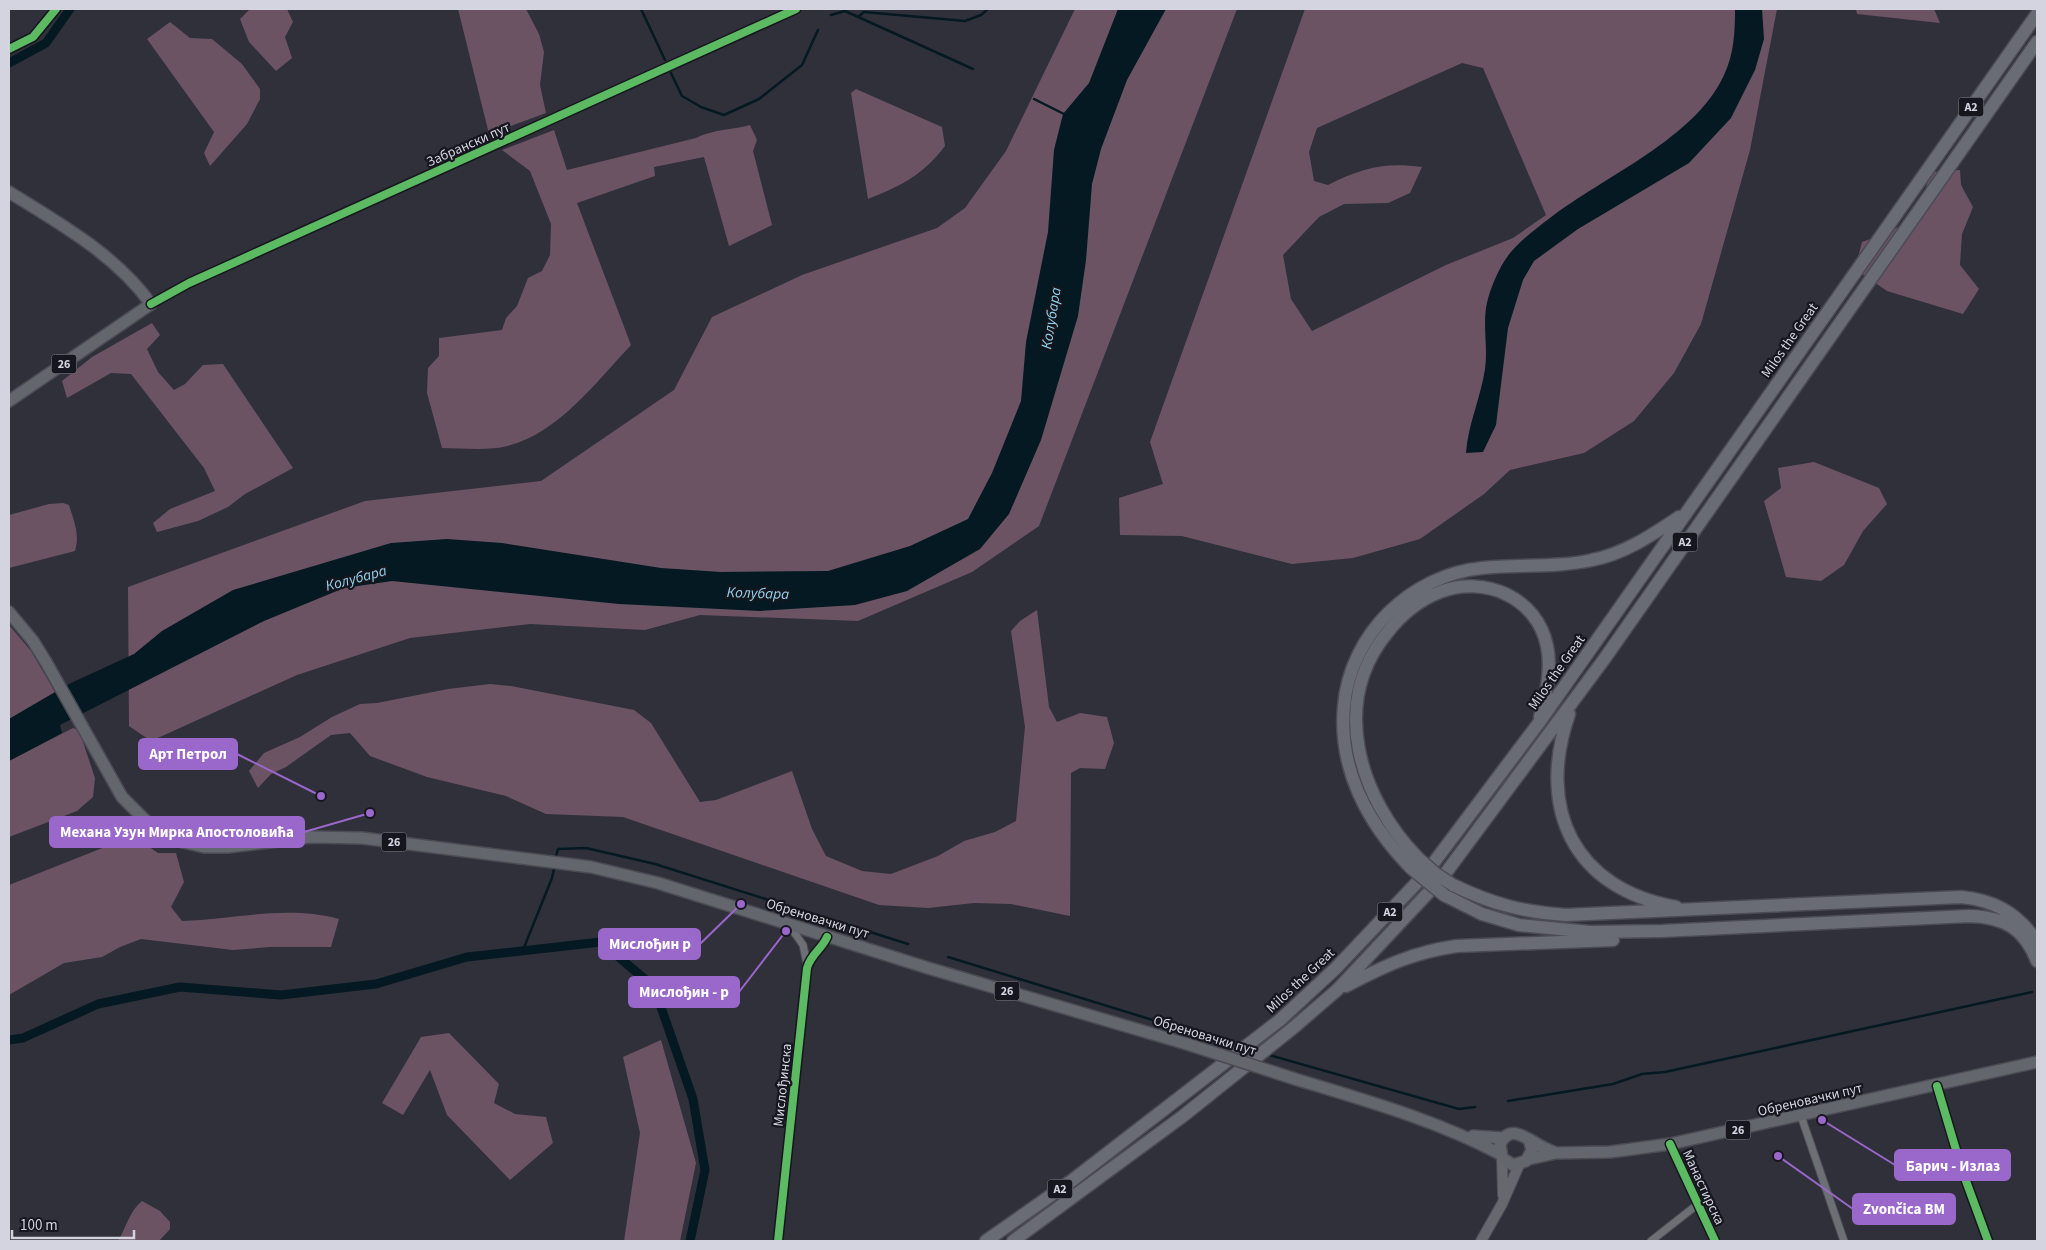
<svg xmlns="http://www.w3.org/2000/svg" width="2046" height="1250" font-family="'Source Sans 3',sans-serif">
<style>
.forest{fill:#6b5364;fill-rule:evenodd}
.water{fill:#041921}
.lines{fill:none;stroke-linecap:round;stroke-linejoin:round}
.stream{stroke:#041921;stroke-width:2.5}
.canal{stroke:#041921;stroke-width:9}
.minor-casing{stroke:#4b4b54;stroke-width:9}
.secondary-casing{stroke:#4b4b54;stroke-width:12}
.primary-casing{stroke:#4b4b54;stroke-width:14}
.motorway-casing{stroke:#4b4b54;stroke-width:15}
.minor{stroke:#6c6f74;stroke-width:7}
.secondary{stroke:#66676f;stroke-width:10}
.primary{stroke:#63666d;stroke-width:11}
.motorway{stroke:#6a6c75;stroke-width:12}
.primary-bridge-casing{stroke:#4b4b54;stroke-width:14;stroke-linecap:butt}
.motorway-bridge-casing{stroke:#4b4b54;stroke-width:15;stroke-linecap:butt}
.primary-bridge{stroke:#63666d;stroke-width:11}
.motorway-bridge{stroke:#6a6c75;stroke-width:12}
.cycleway-casing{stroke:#16161e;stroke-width:11}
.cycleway{stroke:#5cba63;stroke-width:8}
.labels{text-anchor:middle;stroke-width:4.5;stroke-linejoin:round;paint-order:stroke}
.shield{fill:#16161e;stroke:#9a9ba5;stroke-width:1}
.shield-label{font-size:12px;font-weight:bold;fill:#d3d4df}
.street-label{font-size:14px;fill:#d3d4df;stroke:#16161e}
.water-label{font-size:15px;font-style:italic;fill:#93d3ed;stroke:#16161e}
.leader{fill:none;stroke:#9a67ca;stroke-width:2}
.callout-dot{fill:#9a67ca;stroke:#16161e;stroke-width:2}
.callout{fill:#9a67ca;stroke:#9a67ca;stroke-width:2}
.callout-label{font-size:15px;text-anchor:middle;font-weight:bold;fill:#fff}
</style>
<rect width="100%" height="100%" fill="#30303a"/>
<!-- forest -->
<path class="forest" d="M250,9h37l6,13 -8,15 7,21 -16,13 -27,-29 -9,-23z
M458,9h68l13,25 5,18 -4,33 6,28 -57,21z
M1075,9h162l-198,517 -67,46 -114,49 -158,-6 -55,15 -115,-6 -120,14 -113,37 -146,66 -22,-15 -1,-139 237,-86 176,-20 133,-91 38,-73 90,-42 135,-47 28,-20 41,-57z
M1305,9h472l-27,141 -49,174 -27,49 -40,48 -50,32 -74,17 -26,24 -64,45 -67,19 -61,6 -110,-28 -62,-1 -1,-37 44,-14 -13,-42zM1462,63l21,5 63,147 -33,23 -67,27 -134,66 -21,-32 -8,-44 36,-38 25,-13 44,-1 22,-10 12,-26c-38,-5 -60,1 -94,18l-14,-4 -5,-29 8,-24z
M1856,9h78l6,14 -83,-9z
M170,22l20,16 22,1 30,25 18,25v10l-13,25 -37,42 -6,-13 10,-21 -67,-93z
M856,89l86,38 3,19c-22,29 -44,40 -77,53l-17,-106z
M750,125l7,15 -4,11 19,74 -43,21 -25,-89 -50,10 1,9 -78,27 54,142c-34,36 -73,89 -124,101 -18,5 -46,2 -65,2l-15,-55 1,-25 11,-12v-18l63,-8 4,-12 11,-12 11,-28 14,-7 8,-16 1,-31 -21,-53 -28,-21 52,-20 13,40 129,-32c18,-9 35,-8 54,-13z
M1960,170l1,15 12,22 -11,27 -2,31 19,24 -16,25 -76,-23 -32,-22 7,-27c20,-7 45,-14 56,-34 7,-11 7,-25 15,-36z
M152,323l8,12 -13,14 11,23 16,18 11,-6 18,-19 20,-1 70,104 -48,26 -17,13 -30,14 -41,11 -4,-9 17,-14 45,-18 -11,-23 -73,-94 -20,-1 -44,25 -5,-17 30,-24z
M1814,462l65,26 8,16 -24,27 -19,34 -23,16 -35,-4 -22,-76 17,-13 -3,-20z
M63,503l6,2c5,16 11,30 6,46l-66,17v-53l40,-11z
M1037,610l12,97 8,15 23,-9 27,4 7,26 -9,26 -25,-1 -9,5 -1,143 -59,-12 -37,-1 -46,5 -49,-3 -256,-88 -77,-3 -40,-18 -79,-19 -57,-21 -20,-23 -19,2 -45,32 -15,7 -13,14 -9,-17 15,-18 36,-16 32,-20 28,-13 17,-1 71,-14 42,-5 21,2 123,24 17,13 49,79 16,-2 76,-29 20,58 14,27 36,15 29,3 47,-18 26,-15 31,-9 21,-11 9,-94 -14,-96 9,-10z
M9,625l22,26 24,41 -46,27z
M73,728l5,2 3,6 14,42 -2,19 -16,14 -68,26v-76z
M142,842l16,11h18l8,29 -13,25 11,14c54,-2 104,-16 157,-2l-8,28h-61l-37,3 -92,-11 -21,8 -18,10 -38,6 -55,32v-110l106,-42z
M449,1033l50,51 -5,19 21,11 31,3 7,26 -43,37 -63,-65 -17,-45 -27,45 -21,-12 39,-66z
M661,1040l35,123 -16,78h-56l16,-108 -17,-76z
M142,1201l18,10 10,11v7l-11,12h-41c8,-13 12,-31 24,-40z"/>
<!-- water -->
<path class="water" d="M1118,9h48l-39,71 -26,69 -9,35 -6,76 -8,56 -37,124 -32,74 -29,35 -73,42 -52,14 -95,6 -141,-7 -227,-23 -48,7 -80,33 -204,104 2,8 -53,28v-42l62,-36 63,-29 28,-23 71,-41 158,-47 56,-4 55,4 159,25 60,4 107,-1 82,-25 58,-27 24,-46 29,-72 5,-59 22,-110 6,-82 9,-36 26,-31z
M1735,9h27l2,30 -9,31 -24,48 -42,45 -111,66 -44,32 -11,19 -15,48 -12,97 -13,27 -17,1c2,-29 15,-56 19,-84 3,-20 -2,-41 1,-61 2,-13 9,-31 16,-43 10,-19 31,-34 48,-47 53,-41 146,-80 174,-143 10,-21 11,-43 11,-66z"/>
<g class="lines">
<!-- stream -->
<path class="stream" d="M641,9l24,51
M831,15l14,-4 128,58
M858,17l6,-5 101,9 16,-6 7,-6
M671,73l11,23 19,11 23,8 35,-16 43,-34 16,-35
M1034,99l30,15
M555,860l3,-11 28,-1 69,16 253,80
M523,950l29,-72 3,-13
M948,957l273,84
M1269,1055l190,54 16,-2
M1508,1101l105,-17 29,-10 23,-2 367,-80"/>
<!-- canal -->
<path class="canal" d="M9,63l37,-20 24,-34
M9,1040l14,-2 75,-34 82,-17 101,8 95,-11 91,-27 134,-15 53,45 39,112 12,71 -15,71"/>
<!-- minor casing -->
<g class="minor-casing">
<path id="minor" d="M151,304l38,-21 607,-274
M789,925l14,20 4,19
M1937,1086l25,84 26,71
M1801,1116l43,125
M1670,1144l45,97
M778,1241l29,-273c4,-14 15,-19 20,-31
M1651,1241l42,-33 7,-3"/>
</g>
<!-- secondary casing -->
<g class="secondary-casing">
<path id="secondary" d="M1502,1158l1,37
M1481,1241l21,-37 17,-39"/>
</g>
<!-- primary casing -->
<g class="primary-casing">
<path id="primary" d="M9,192c51,32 106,62 142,112l-142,97
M9,612l24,29 13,21 76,135 26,26 35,19 21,5h24l82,-10 52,1 229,29 67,16 270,85 259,76
M1295,1079c69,21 141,41 205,75
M1473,1136l30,2
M1529,1139l3,11 -6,11 -13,4 -11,-7 -2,-14c9,-18 21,-9 34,-2 7,5 15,8 22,11
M1529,1159l27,-6 54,-1 60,-8 367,-82"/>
</g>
<!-- motorway casing -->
<g class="motorway-casing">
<path id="motorway" d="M1569,714c-33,95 5,175 107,193
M1418,858c-58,-59 -89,-154 -31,-225 14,-18 32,-33 53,-41 44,-17 97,5 107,54 5,23 -1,48 -7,71
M1411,868c-43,-44 -73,-99 -67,-162 6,-72 67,-131 138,-138 37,-4 74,0 110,-8 32,-6 60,-25 87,-43
M1453,885c39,19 70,27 113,30l395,-18c32,3 55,15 74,42
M1444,895l38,19 37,11 71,7 72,-1 307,-15c35,1 55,12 68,45
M1346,986c38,-20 68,-34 111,-40l156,-6
M986,1241l84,-59 210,-162 56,-52 90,-95 112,-149 499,-710
M1013,1241l170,-125 110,-88 44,-38 105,-112 163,-220 432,-616"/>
</g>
<!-- minor -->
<use href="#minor" class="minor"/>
<!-- secondary -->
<use href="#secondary" class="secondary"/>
<!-- primary -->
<use href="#primary" class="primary"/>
<!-- motorway -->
<use href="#motorway" class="motorway"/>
<!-- primary-bridge casing -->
<g class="primary-bridge-casing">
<path id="primary-bridge" d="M1187,1044l108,35"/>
</g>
<!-- motorway-bridge casing -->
<g class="motorway-bridge-casing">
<path id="motorway-bridge" d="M1418,858l18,16 17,11
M1411,868l33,27"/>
</g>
<!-- primary-bridge -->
<use href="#primary-bridge" class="primary-bridge"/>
<!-- motorway-bridge -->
<use href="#motorway-bridge" class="motorway-bridge"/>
<!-- cycleway casing -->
<g class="cycleway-casing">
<path id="cycleway" d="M9,49l24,-12 23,-28
M151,304l38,-21 607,-274
M1937,1086l25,84 26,71
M1670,1144l45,97
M778,1241l29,-273c4,-14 15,-19 20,-31"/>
</g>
<!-- cycleway -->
<use href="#cycleway" class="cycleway"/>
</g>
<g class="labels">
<!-- shield labels -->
<g class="shield">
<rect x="1958.5" y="97.5" width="25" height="19" rx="4"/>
<rect x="51.5" y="354.5" width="25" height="19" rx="4"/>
<rect x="1672.5" y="532.5" width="25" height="19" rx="4"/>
<rect x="381.5" y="832.5" width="25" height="19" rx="4"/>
<rect x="1377.5" y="902.5" width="25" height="19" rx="4"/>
<rect x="994.5" y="981.5" width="25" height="19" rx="4"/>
<rect x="1725.5" y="1120.5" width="25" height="19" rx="4"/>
<rect x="1047.5" y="1179.5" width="25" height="19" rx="4"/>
</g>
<g class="shield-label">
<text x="1971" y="111">A2</text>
<text x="64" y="368">26</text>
<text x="1685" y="546">A2</text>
<text x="394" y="846">26</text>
<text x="1390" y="916">A2</text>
<text x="1007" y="995">26</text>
<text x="1738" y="1134">26</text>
<text x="1060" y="1193">A2</text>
</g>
<!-- street labels -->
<g class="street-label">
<text transform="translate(468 144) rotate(-24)" y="5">Забрански пут</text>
<text transform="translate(1789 340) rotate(-55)" y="5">Milos the Great</text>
<text transform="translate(1556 672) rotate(-55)" y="5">Milos the Great</text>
<text transform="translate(818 918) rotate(17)" y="5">Обреновачки пут</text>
<text transform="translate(1300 980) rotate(-43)" y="5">Milos the Great</text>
<text transform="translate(1205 1035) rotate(17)" y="5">Обреновачки пут</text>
<text transform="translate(782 1085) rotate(-84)" y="5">Мислођинска</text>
<text transform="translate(1810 1099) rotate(-13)" y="5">Обреновачки пут</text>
<text transform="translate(1704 1187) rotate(65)" y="5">Манастирска</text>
</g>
<!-- water labels -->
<g class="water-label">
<text transform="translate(1051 318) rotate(-81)" y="5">Колубара</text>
<text transform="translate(356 578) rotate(-15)" y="5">Колубара</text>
<text transform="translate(758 593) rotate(2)" y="5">Колубара</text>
</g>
</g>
<!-- callouts -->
<path class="leader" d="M321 796L237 754M370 813L304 832M741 904L700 944M786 931L739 992M1822 1120L1895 1165M1778 1156L1853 1209"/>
<g class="callout-dot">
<circle cx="321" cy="796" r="5"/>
<circle cx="370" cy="813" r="5"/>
<circle cx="741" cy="904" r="5"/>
<circle cx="786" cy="931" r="5"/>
<circle cx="1822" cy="1120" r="5"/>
<circle cx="1778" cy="1156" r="5"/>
</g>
<g class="callout">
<rect x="139" y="739" width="98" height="30" rx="5"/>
<rect x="50" y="817" width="254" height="30" rx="5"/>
<rect x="599" y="929" width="101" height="30" rx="5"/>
<rect x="629" y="977" width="110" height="30" rx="5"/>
<rect x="1895" y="1150" width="115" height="30" rx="5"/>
<rect x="1853" y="1194" width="102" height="30" rx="5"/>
</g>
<g class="callout-label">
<text x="188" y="759">Арт Петрол</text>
<text x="177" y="837">Механа Узун Мирка Апостоловића</text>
<text x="650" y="949">Мислођин р</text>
<text x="684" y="997">Мислођин - р</text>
<text x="1953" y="1171">Барич - Излаз</text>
<text x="1904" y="1214">Zvončica BM</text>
</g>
<!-- border -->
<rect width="2046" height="1250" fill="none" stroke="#d3d4df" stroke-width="20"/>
<!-- scale -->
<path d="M12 1230v8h122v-8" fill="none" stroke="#d3d4df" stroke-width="2.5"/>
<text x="20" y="1230" font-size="15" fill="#d3d4df" stroke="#16161e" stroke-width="4" paint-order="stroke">100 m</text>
</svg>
